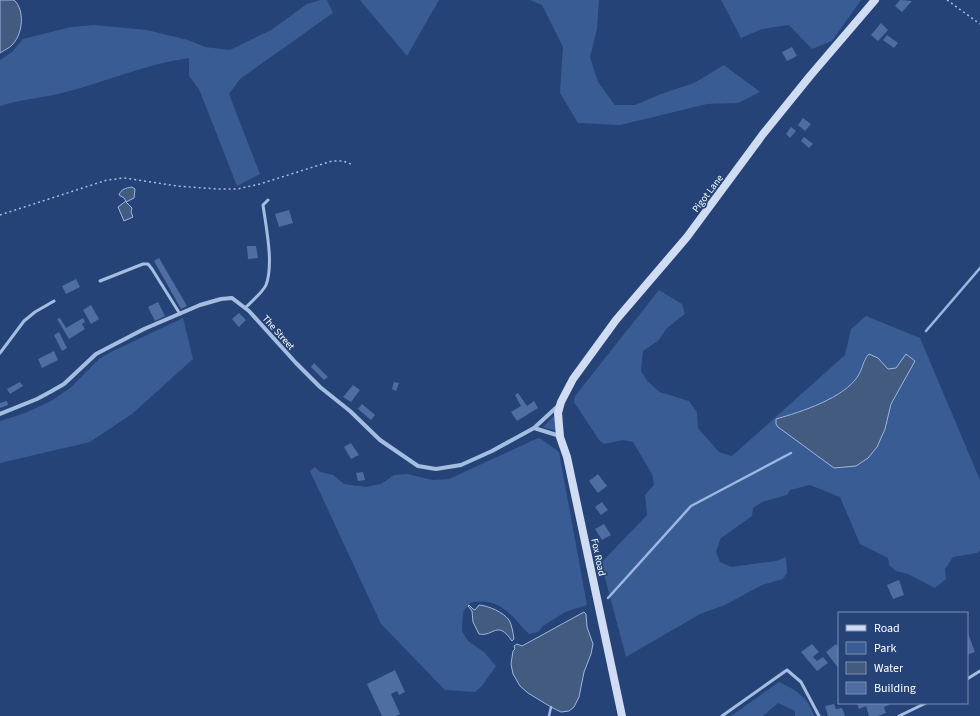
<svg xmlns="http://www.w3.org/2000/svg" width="980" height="716" font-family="'Source Sans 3',sans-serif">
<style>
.green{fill:#395c94;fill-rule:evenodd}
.water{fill:#445b80;stroke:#9bb7e3}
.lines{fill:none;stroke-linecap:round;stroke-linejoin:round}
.stream{stroke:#9bb7e3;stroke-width:2.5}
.building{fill:#4e6da0}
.path{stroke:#a6bde2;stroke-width:1.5;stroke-dasharray:2 3;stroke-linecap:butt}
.lane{stroke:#a6bde2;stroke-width:3}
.street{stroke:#a6bde2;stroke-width:4}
.secondary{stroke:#cfdcf3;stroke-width:8}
.labels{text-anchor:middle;stroke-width:3.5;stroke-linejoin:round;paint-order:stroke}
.street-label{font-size:10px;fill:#fff;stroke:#254376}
</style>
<rect width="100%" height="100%" fill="#254376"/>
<!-- green -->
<path class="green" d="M320,0h7l6,13 -93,66 -11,15 31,80 -23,12 -38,-97 -10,-13v-18c-42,6 -82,23 -123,34 -22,6 -45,7 -66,14v-46l12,-8 11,-13 48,-12 23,-2 53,5 41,10 17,7 25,3 41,-20 36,-26z
M360,0h79l-32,56z
M530,0h69l-2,29 -7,28 8,25 17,23h20l26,-11 33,-11 30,-18 36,27 -22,11 -31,1 -87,21 -42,-2 -18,-30 3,-46 -21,-42z
M721,0h140l-29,41 -20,8 -23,-24 -27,4 -21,9z
M659,290l23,14 3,10 -18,14 -9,13 -15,10 -2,20 7,11 12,10 29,9 8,11 1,16 21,24 13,4 113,-101 6,-26 15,-13 54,22 60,142v71l-3,2 -24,4 -8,12 1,10 -11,9 -27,-14 -12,-3 -7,-6 -1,-7 -28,-14 -20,-47 -30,-12 -20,5 -3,5 -25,7 -9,6 -1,8 -31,22 -5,14 4,10 11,5 45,-6 10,-4 1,16 -4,6 -21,6 -37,20 -25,9 -74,43 -25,-94 46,-48 -2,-20 9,-10 -2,-11 -19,-32 -10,-2 -19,4 -5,-4 -25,-38 1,-6zM878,358l9,11 9,-1 19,-8 -24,44 -6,25 -109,-10c26,-7 65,-20 82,-43 3,-4 4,-11 6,-17z
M183,318l10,41 -61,55 -42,28 -90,21v-42l25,-8 26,-12 19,-13 29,-29 12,-7z
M555,415l1,16 -13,-4z
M538,438l3,1 18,13 28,153 -22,7 -22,14 -5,6 -9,2c-18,-19 -30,-38 -59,-31l-7,9 -1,19 6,10 16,11 12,14 -14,20 -7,6 -30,-2 -64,-66 -71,-153 5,-4 5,5 13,3 11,9 22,3 15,-3 13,-9 13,-1 26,6 16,-1z
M779,682c17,8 29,15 35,34h-19v-5l-17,-8 -15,13h-32z"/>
<!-- water -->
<path class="water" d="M0,0h14c11,10 9,33 -1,44 -3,4 -9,6 -13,9z
M132,187l3,2 -1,9 -8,4 6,6 -1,4 2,5 -9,4 -6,-14 8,-6 -2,-3 -5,-3c2,-6 7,-7 13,-8z
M869,354l9,4 10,11 8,-1 10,-14 9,7 -24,43 -6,25 -8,18 -9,11 -12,8 -22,2 -56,-41 -2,-3v-5c25,-7 68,-21 82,-43 5,-8 5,-16 11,-22z
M469,605l4,4 2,1 4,-5c10,1 24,7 30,15 3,5 4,13 5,19l-2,2c-15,-22 -18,-4 -33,-7l-6,-12 -1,-11 -4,-5z
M584,612l2,2 1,13 6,17 -2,10 -7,18 -5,25 -5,10 -5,4 -8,1 -10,-5 -23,-14 -8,-7 -7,-12 -2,-10 2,-13 2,-2 -1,-3 3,-2 5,2z"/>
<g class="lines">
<!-- stream -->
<path class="stream" d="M926,331l54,-63
M608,598l83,-92 100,-53
M549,716l2,-9"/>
</g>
<!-- building -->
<path class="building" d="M900,0l12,1 -10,11 -7,-6z
M881,23l7,7 -10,11 -7,-6z
M887,35l11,8 -4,5 -11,-8z
M792,47l5,9 -10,5 -5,-9z
M803,118l8,6 -6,7 -7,-6z
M791,127l5,4 -6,7 -4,-4z
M804,137l9,7 -4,4 -8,-7z
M289,210l4,13 -14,4 -4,-13z
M247,246h9l2,12 -10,1z
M159,258l28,48 -6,3 -27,-48z
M76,279l4,8 -14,7 -4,-8z
M158,302l7,14 -10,5 -7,-14z
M91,305l8,14 -8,5 -8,-14z
M239,313l7,7 -7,7 -7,-8z
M60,318l6,10 17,-10 2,4 -3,2 3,5 -16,10 -12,-20z
M59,332l8,16 -5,3 -8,-16z
M54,351l4,9 -16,8 -4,-9z
M314,363l14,14 -4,3 -13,-13z
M20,382l3,4 -13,8 -3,-5z
M394,382l5,1 -3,8 -4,-2z
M353,385l7,5 -9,12 -8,-5z
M518,393l9,13 7,-5 4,7 -21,13 -6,-9 10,-6 -6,-11z
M7,401l1,4 -8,3v-5z
M362,404l13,11 -4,5 -13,-11z
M351,443l8,12 -8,4 -7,-12z
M363,472l2,8 -7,1 -2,-8z
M598,474l9,12 -9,7 -9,-12z
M602,502l6,8 -7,5 -6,-8z
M604,524l7,11 -9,5 -7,-11z
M899,580l5,15 -11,4 -6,-14z
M967,631l8,21 -8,3z
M812,644l7,8 -6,5 4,4 6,-4 5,6 -11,8 -16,-19z
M836,644l3,4v21l-13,-17z
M395,670l10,22 -6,3 -2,-4 -6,3 9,20 -4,2h-14l-15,-32z
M857,703h31l1,2 -5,2 2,6 -8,3h-9l-3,-10 -7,3z
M834,704l2,5 6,-1 3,8h-17l-3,-10z"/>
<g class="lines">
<!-- path -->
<path class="path" d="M947,0l33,24
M0,215l107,-35 17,-2 53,8 40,3h20l23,-5 72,-23h11l10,4"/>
<!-- lane -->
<path class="lane" d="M100,281l43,-17h5l4,5 28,45
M245,308c6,-6 18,-16 21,-23 8,-21 0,-58 -3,-80l5,-5
M0,353l24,-32 11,-9 19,-11
M967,679l13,-8
M722,716l65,-46 14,12 18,34
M899,716l27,-13"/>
<!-- street -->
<path class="street" d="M0,414l37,-15 13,-7 14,-8 32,-30 48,-25 56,-24 21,-6 11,-1 17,13 47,52 24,24 30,24 30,29 38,26 18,3 25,-4 31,-14 42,-23 25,-23
M534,428l26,8"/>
<!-- secondary -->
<path class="secondary" d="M622,716l-55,-259 -7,-20 -2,-24 3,-11 12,-23 43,-59 71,-83 76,-103 47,-58 65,-76"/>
</g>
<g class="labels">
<!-- street labels -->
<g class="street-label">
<text transform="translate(707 193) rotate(-53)" y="4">Pigot Lane</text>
<text transform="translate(279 332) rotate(48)" y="4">The Street</text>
<text transform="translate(599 557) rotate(78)" y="4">Fox Road</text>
</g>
</g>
<!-- legend -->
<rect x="838" y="612" width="130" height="92" fill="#254376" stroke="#7c8ead"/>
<rect x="846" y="625" width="20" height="6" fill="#cfdcf3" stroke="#7c8ead"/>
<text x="874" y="632" font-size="12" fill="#ffffff">Road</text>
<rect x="846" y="642" width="20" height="12" fill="#395c94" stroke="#7c8ead"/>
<text x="874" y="652" font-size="12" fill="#ffffff">Park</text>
<rect x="846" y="662" width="20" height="12" fill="#445b80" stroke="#7c8ead"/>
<text x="874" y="672" font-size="12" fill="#ffffff">Water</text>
<rect x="846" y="682" width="20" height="12" fill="#4e6da0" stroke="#7c8ead"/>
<text x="874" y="692" font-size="12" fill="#ffffff">Building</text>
</svg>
